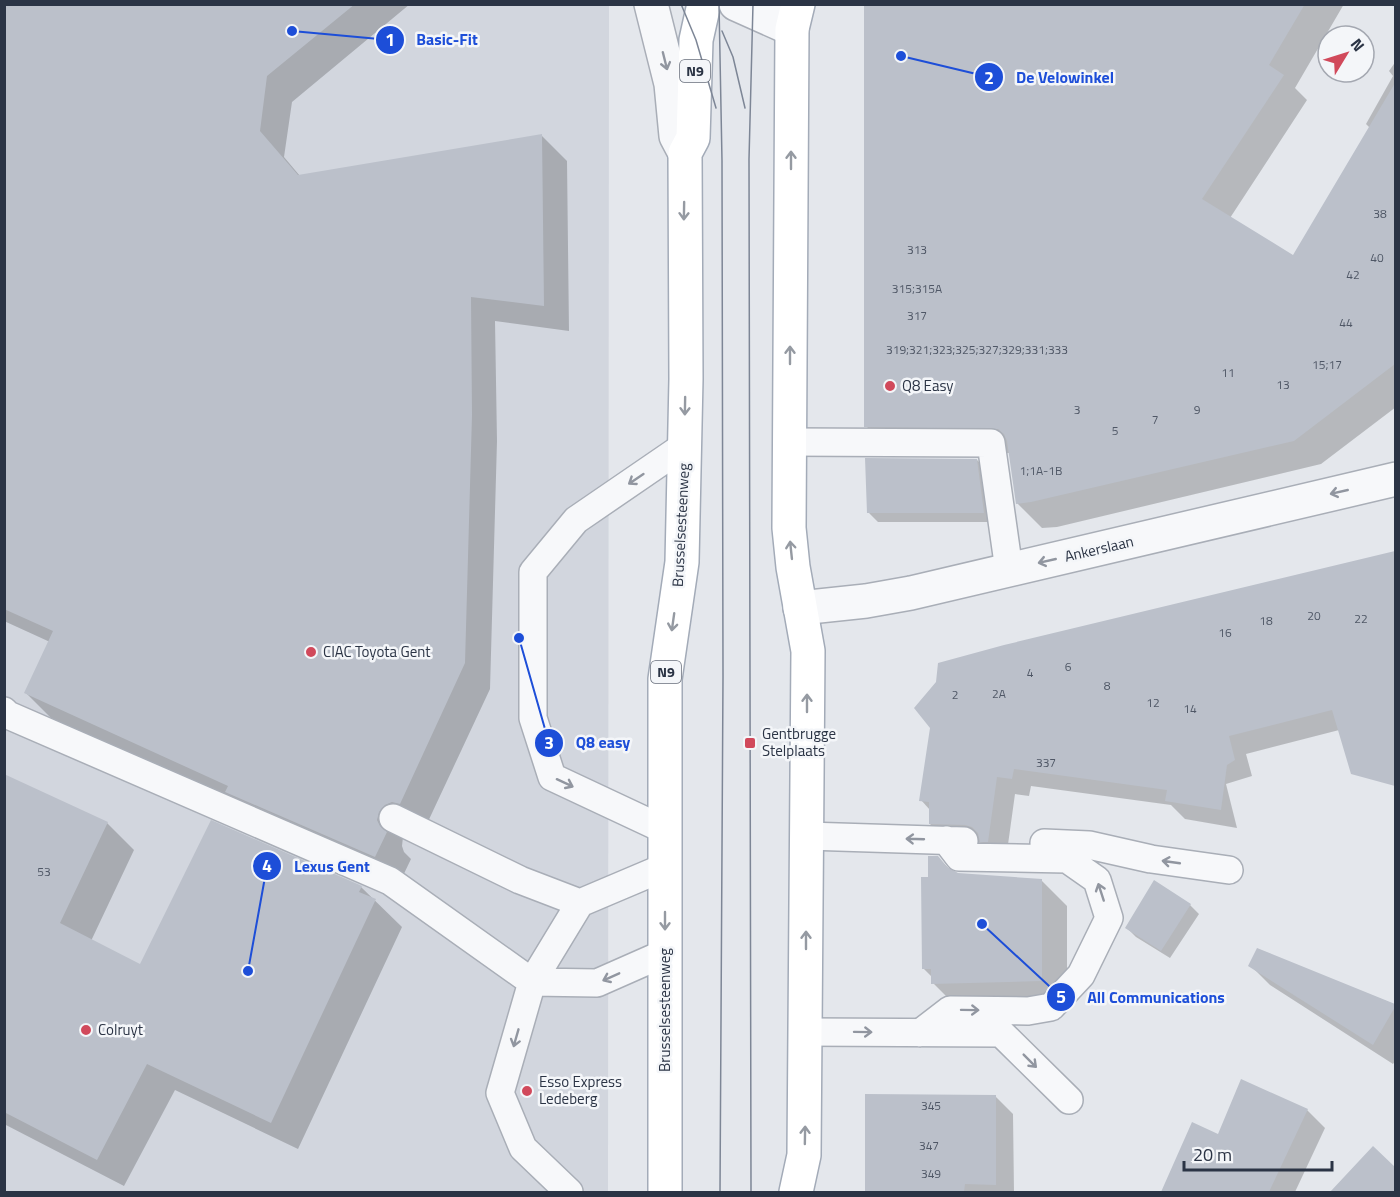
<svg xmlns="http://www.w3.org/2000/svg" width="1400" height="1197" font-family="'Titillium Web',sans-serif">
<style>
.built{fill:#d2d6de}
.shadow{fill:#0003}
.building{fill:#bbc0ca}
.lines{fill:none;stroke-linecap:round;stroke-linejoin:round}
.service-casing{stroke:#a9aeb7;stroke-width:30}
.minor-casing{stroke:#a9aeb7;stroke-width:36}
.tertiary-casing{stroke:#a9aeb7;stroke-width:36}
.primary-casing{stroke:#a3abb8;stroke-width:36}
.service{stroke:#f7f8fa;stroke-width:27}
.minor{stroke:#f7f8fa;stroke-width:33}
.tertiary{stroke:#f7f8fa;stroke-width:33}
.primary{stroke:#fff;stroke-width:33}
.tram{stroke:#7d8696;stroke-width:1.5}
.oneway{stroke:#9196a0}
.oneway2{stroke:#959aa2}
.poi-dot{fill:#d1495b;stroke:#f4f6f9;stroke-width:2}
.labels{text-anchor:middle;stroke-width:5;stroke-linejoin:round;paint-order:stroke}
.number-label{font-size:12px;fill:#4f5766}
.shield{fill:#f4f6f9;stroke:#676e7b;stroke-width:1.5}
.shield-label{font-size:14px;font-weight:bold;fill:#2b3445}
.poi-label{font-size:15px;fill:#2b3445;stroke:#f4f6f9;text-anchor:start}
.street-label{font-size:15px;fill:#2b3445;stroke:#f4f6f9}
.leader{fill:none;stroke:#1d4ed8;stroke-width:2}
.callout-dot{fill:#1d4ed8;stroke:#f4f6f9;stroke-width:2}
.mark-label{font-size:18px;text-anchor:middle;font-weight:bold;fill:#fff}
.callout-label{font-size:16px;text-anchor:middle;font-weight:bold;fill:#1d4ed8;stroke:#f4f6f9;stroke-width:5;stroke-linejoin:round;paint-order:stroke}
</style>
<rect width="100%" height="100%" fill="#e4e7ec"/>
<!-- built -->
<path class="built" d="M5,5h604l-1,1187h-603z"/>
<!-- shadow -->
<path class="shadow" d="M4,4h406l-118,98 -8,55 16,19 242,-40 25,25 2,170 -74,-10 2,120 -7,248 -65,139 -22,9 -1,9 2,6 7,7 -11,23 -161,-78 -188,-86 -25,-25 24,-51 -46,-21z
M866,4h478l-49,84 12,12 -77,118 63,40 77,-130 -4,-4 27,-48 -4,-5 7,-10v346l-75,57 -264,63 -15,1 -25,-25 -7,-50 -119,-2 -25,-25z
M977,460l9,9 6,53h-114l-9,-9z
M1396,553v171l-43,11 -6,-7 -101,26 6,22 -26,8 11,44 -52,-9 -14,-14 -140,-19 -2,10 -14,-2 -9,65h-7l-16,-16 -35,-2 -18,-17v-14l-9,-10 83,-153z
M4,776l103,47 27,27 -43,91 49,25 221,-79 41,40 -104,222 -123,-59 -51,96 -120,-62z
M938,857l13,14 7,3 83,6 26,26v100l-108,3 -26,-26v-5l-10,-10 7,-90z
M1190,905l9,9 -29,44 -34,-21 -9,-9z
M1258,950l138,55v55l-3,4 -123,-79 -20,-20z
M866,1095l129,1 18,18 1,78h-147z
M1307,1110l18,18 -30,64h-126l-5,-4 55,-52z
M1373,1148l23,21v23h-64z"/>
<!-- building -->
<path class="building" d="M4,4h351l-88,72 -7,55 38,44 244,-41 2,172 -73,-9 1,118 -7,248 -65,141 -8,-2 -7,3 -6,7 -2,8 3,6 7,6 -12,25 -150,-65 3,-6 -204,-93 29,-62 -49,-22z
M864,4h441l-36,61 15,10 -82,124 91,56 102,-172v281l-101,77 -263,61 -15,2 -9,-63 -3,-7 -6,-5 -134,-2z
M865,458l112,1 7,54h-117z
M1395,551v235l-44,-12 -19,-64 -103,26 6,24 -8,5 -6,45 -56,-9 2,-11 -153,-21 -2,10 -15,-2 -9,65h-8l-2,-9 -6,-6 -7,-2 -36,-1v-22l-10,-1 11,-73 -16,-20 22,-26 2,-19 66,-18z
M4,774l104,48 -48,101 80,41 71,-144 151,66 -3,6 17,7 -105,224 -124,-59 -50,96 -93,-48z
M928,856h10l9,11 11,6 84,6v102l-111,3v-15h-9l-1,-92h7z
M1154,880l37,24 -30,47 -36,-23z
M1257,948l138,56v3l-22,38 -125,-79z
M1241,1079l67,30 -39,83h-108l31,-70 26,12z
M865,1094l131,1v90l-31,-1 -1,8h-99z
M1373,1146l22,21v25h-65z"/>
<g class="lines">
<!-- service casing -->
<g class="service-casing">
<path id="service" d="M789,442l202,1 18,127
M4,711l4,4 382,166 142,101 48,-79 85,-36
M393,818l127,62 60,23
M665,830l-113,-53 -19,-59v-146l43,-52 108,-74
M807,836l157,5
M1044,843l45,2 62,14 78,11
M805,1032l196,1 68,67
M920,1033l30,-23 78,1 23,-4 30,-32 28,-57 -12,-38 -30,-21 -108,-2 -13,-17
M569,1192l-46,-44 -23,-55 32,-111 65,1 68,-30"/>
</g>
<!-- minor casing -->
<g class="minor-casing">
<path id="minor" d="M800,608l66,-7 45,-8 485,-114"/>
</g>
<!-- tertiary casing -->
<g class="tertiary-casing">
<path id="tertiary" d="M651,4l20,80 5,52 9,17
M736,4l56,25"/>
</g>
<!-- primary casing -->
<g class="primary-casing">
<path id="primary" d="M665,1192v-513l17,-117 4,-183 -1,-226 8,-15 3,-98 8,-36
M796,1192l8,-37 4,-504 -15,-84 -4,-39 3,-499 6,-25"/>
</g>
<!-- service -->
<use href="#service" class="service"/>
<!-- minor -->
<use href="#minor" class="minor"/>
<!-- tertiary -->
<use href="#tertiary" class="tertiary"/>
<!-- primary -->
<use href="#primary" class="primary"/>
<!-- tram -->
<path class="tram" d="M681,4l15,36 20,68
M719,4l3,157 1,516 -3,515
M722,31l11,26 12,51
M751,1192l-2,-1033 4,-155"/>
</g>
<!-- one-way arrows -->
<defs><path id="oneway-shaft" d="M-6 0H5M1.5-3L5.5 0L1.5 3" fill="none" stroke-width="1.6" stroke-linecap="round" stroke-linejoin="round" transform="scale(1.5)"/></defs>
<g class="oneway">
<use href="#oneway-shaft" transform="translate(665 61) rotate(76)"/>
<use href="#oneway-shaft" transform="translate(636 479) rotate(146)"/>
<use href="#oneway-shaft" transform="translate(1339 492) rotate(167)"/>
<use href="#oneway-shaft" transform="translate(1047 561) rotate(167)"/>
<use href="#oneway-shaft" transform="translate(565 783) rotate(25)"/>
<use href="#oneway-shaft" transform="translate(915 839) rotate(-178)"/>
<use href="#oneway-shaft" transform="translate(1171 862) rotate(-172)"/>
<use href="#oneway-shaft" transform="translate(1101 892) rotate(-108)"/>
<use href="#oneway-shaft" transform="translate(611 977) rotate(156)"/>
<use href="#oneway-shaft" transform="translate(970 1010) rotate(1)"/>
<use href="#oneway-shaft" transform="translate(863 1032) rotate(1)"/>
<use href="#oneway-shaft" transform="translate(516 1038) rotate(106)"/>
<use href="#oneway-shaft" transform="translate(1030 1061) rotate(45)"/>
</g>
<g class="oneway2">
<use href="#oneway-shaft" transform="translate(791 160) rotate(-90)"/>
<use href="#oneway-shaft" transform="translate(684 211) rotate(91)"/>
<use href="#oneway-shaft" transform="translate(790 355) rotate(-90)"/>
<use href="#oneway-shaft" transform="translate(685 406) rotate(91)"/>
<use href="#oneway-shaft" transform="translate(791 550) rotate(-96)"/>
<use href="#oneway-shaft" transform="translate(673 622) rotate(98)"/>
<use href="#oneway-shaft" transform="translate(807 703) rotate(-90)"/>
<use href="#oneway-shaft" transform="translate(665 921) rotate(90)"/>
<use href="#oneway-shaft" transform="translate(806 940) rotate(-90)"/>
<use href="#oneway-shaft" transform="translate(805 1135) rotate(-89)"/>
</g>
<!-- markers -->
<g class="poi-dot">
<circle cx="890" cy="386" r="6"/>
<circle cx="311" cy="652" r="6"/>
<rect x="744" y="737" width="12" height="12" rx="3"/>
<circle cx="86" cy="1030" r="6"/>
<circle cx="527" cy="1091" r="6"/>
</g>
<g class="labels">
<!-- number labels -->
<g class="number-label">
<text x="1380" y="218">38</text>
<text x="917" y="254">313</text>
<text x="1377" y="262">40</text>
<text x="1353" y="279">42</text>
<text x="917" y="293">315;315A</text>
<text x="917" y="320">317</text>
<text x="1346" y="327">44</text>
<text x="977" y="354">319;321;323;325;327;329;331;333</text>
<text x="1327" y="369">15;17</text>
<text x="1228" y="377">11</text>
<text x="1283" y="389">13</text>
<text x="1077" y="414">3</text>
<text x="1197" y="414">9</text>
<text x="1155" y="424">7</text>
<text x="1115" y="435">5</text>
<text x="1041" y="475">1;1A-1B</text>
<text x="1314" y="620">20</text>
<text x="1361" y="623">22</text>
<text x="1266" y="625">18</text>
<text x="1225" y="637">16</text>
<text x="1068" y="671">6</text>
<text x="1030" y="677">4</text>
<text x="1107" y="690">8</text>
<text x="999" y="698">2A</text>
<text x="955" y="699">2</text>
<text x="1153" y="707">12</text>
<text x="1190" y="713">14</text>
<text x="1046" y="767">337</text>
<text x="44" y="876">53</text>
<text x="931" y="1110">345</text>
<text x="929" y="1150">347</text>
<text x="931" y="1178">349</text>
</g>
<!-- shield labels -->
<g class="shield">
<rect x="680" y="60" width="30" height="22" rx="4.5"/>
<rect x="651" y="661" width="30" height="22" rx="4.5"/>
</g>
<g class="shield-label">
<text x="695" y="76">N9</text>
<text x="666" y="677">N9</text>
</g>
<!-- poi labels -->
<g class="poi-label">
<text x="902" y="391">Q8 Easy</text>
<text x="323" y="657">CIAC Toyota Gent</text>
<text x="762" y="739">Gentbrugge<tspan x="762" dy="17">Stelplaats</tspan></text>
<text x="98" y="1035">Colruyt</text>
<text x="539" y="1087">Esso Express<tspan x="539" dy="17">Ledeberg</tspan></text>
</g>
<!-- street labels -->
<g class="street-label">
<text transform="translate(681 525) rotate(-87)" y="5">Brusselsesteenweg</text>
<text transform="translate(1099 549) rotate(-13)" y="5">Ankerslaan</text>
<text transform="translate(665 1010) rotate(-90)" y="5">Brusselsesteenweg</text>
</g>
</g>
<!-- callouts -->
<path class="leader" d="M292 31L390 40M901 56L989 77M519 638L549 743M248 971L267 866M982 924L1061 997"/>
<g class="callout-dot">
<circle cx="292" cy="31" r="6"/>
<circle cx="901" cy="56" r="6"/>
<circle cx="519" cy="638" r="6"/>
<circle cx="248" cy="971" r="6"/>
<circle cx="982" cy="924" r="6"/>
<circle cx="390" cy="40" r="15"/>
<circle cx="989" cy="77" r="15"/>
<circle cx="549" cy="743" r="15"/>
<circle cx="267" cy="866" r="15"/>
<circle cx="1061" cy="997" r="15"/>
</g>
<g class="mark-label">
<text x="390" y="46">1</text>
<text x="989" y="84">2</text>
<text x="549" y="749">3</text>
<text x="267" y="872">4</text>
<text x="1061" y="1003">5</text>
</g>
<g class="callout-label">
<text x="447" y="45">Basic-Fit</text>
<text x="1065" y="83">De Velowinkel</text>
<text x="603" y="748">Q8 easy</text>
<text x="332" y="872">Lexus Gent</text>
<text x="1156" y="1003">All Communications</text>
</g>
<!-- border -->
<rect width="1400" height="1197" fill="none" stroke="#2b3445" stroke-width="12"/>
<!-- north arrow -->
<g transform="translate(1346 54) rotate(52)"><circle r="28" fill="#f4f6f9" stroke="#a4a8b1" stroke-width="1.5"/>
<path d="M0-4.5L10 22L0 15L-10 22Z" fill="#d1495b"/>
<text y="-9" font-size="16" font-weight="bold" text-anchor="middle" fill="#2b3445">N</text>
</g>
<!-- scale -->
<path d="M1184 1161v9h148v-9" fill="none" stroke="#2b3445" stroke-width="3"/>
<text x="1193" y="1161" font-size="18" fill="#2b3445" stroke="#f4f6f9" stroke-width="4.5" paint-order="stroke">20 m</text>
</svg>
